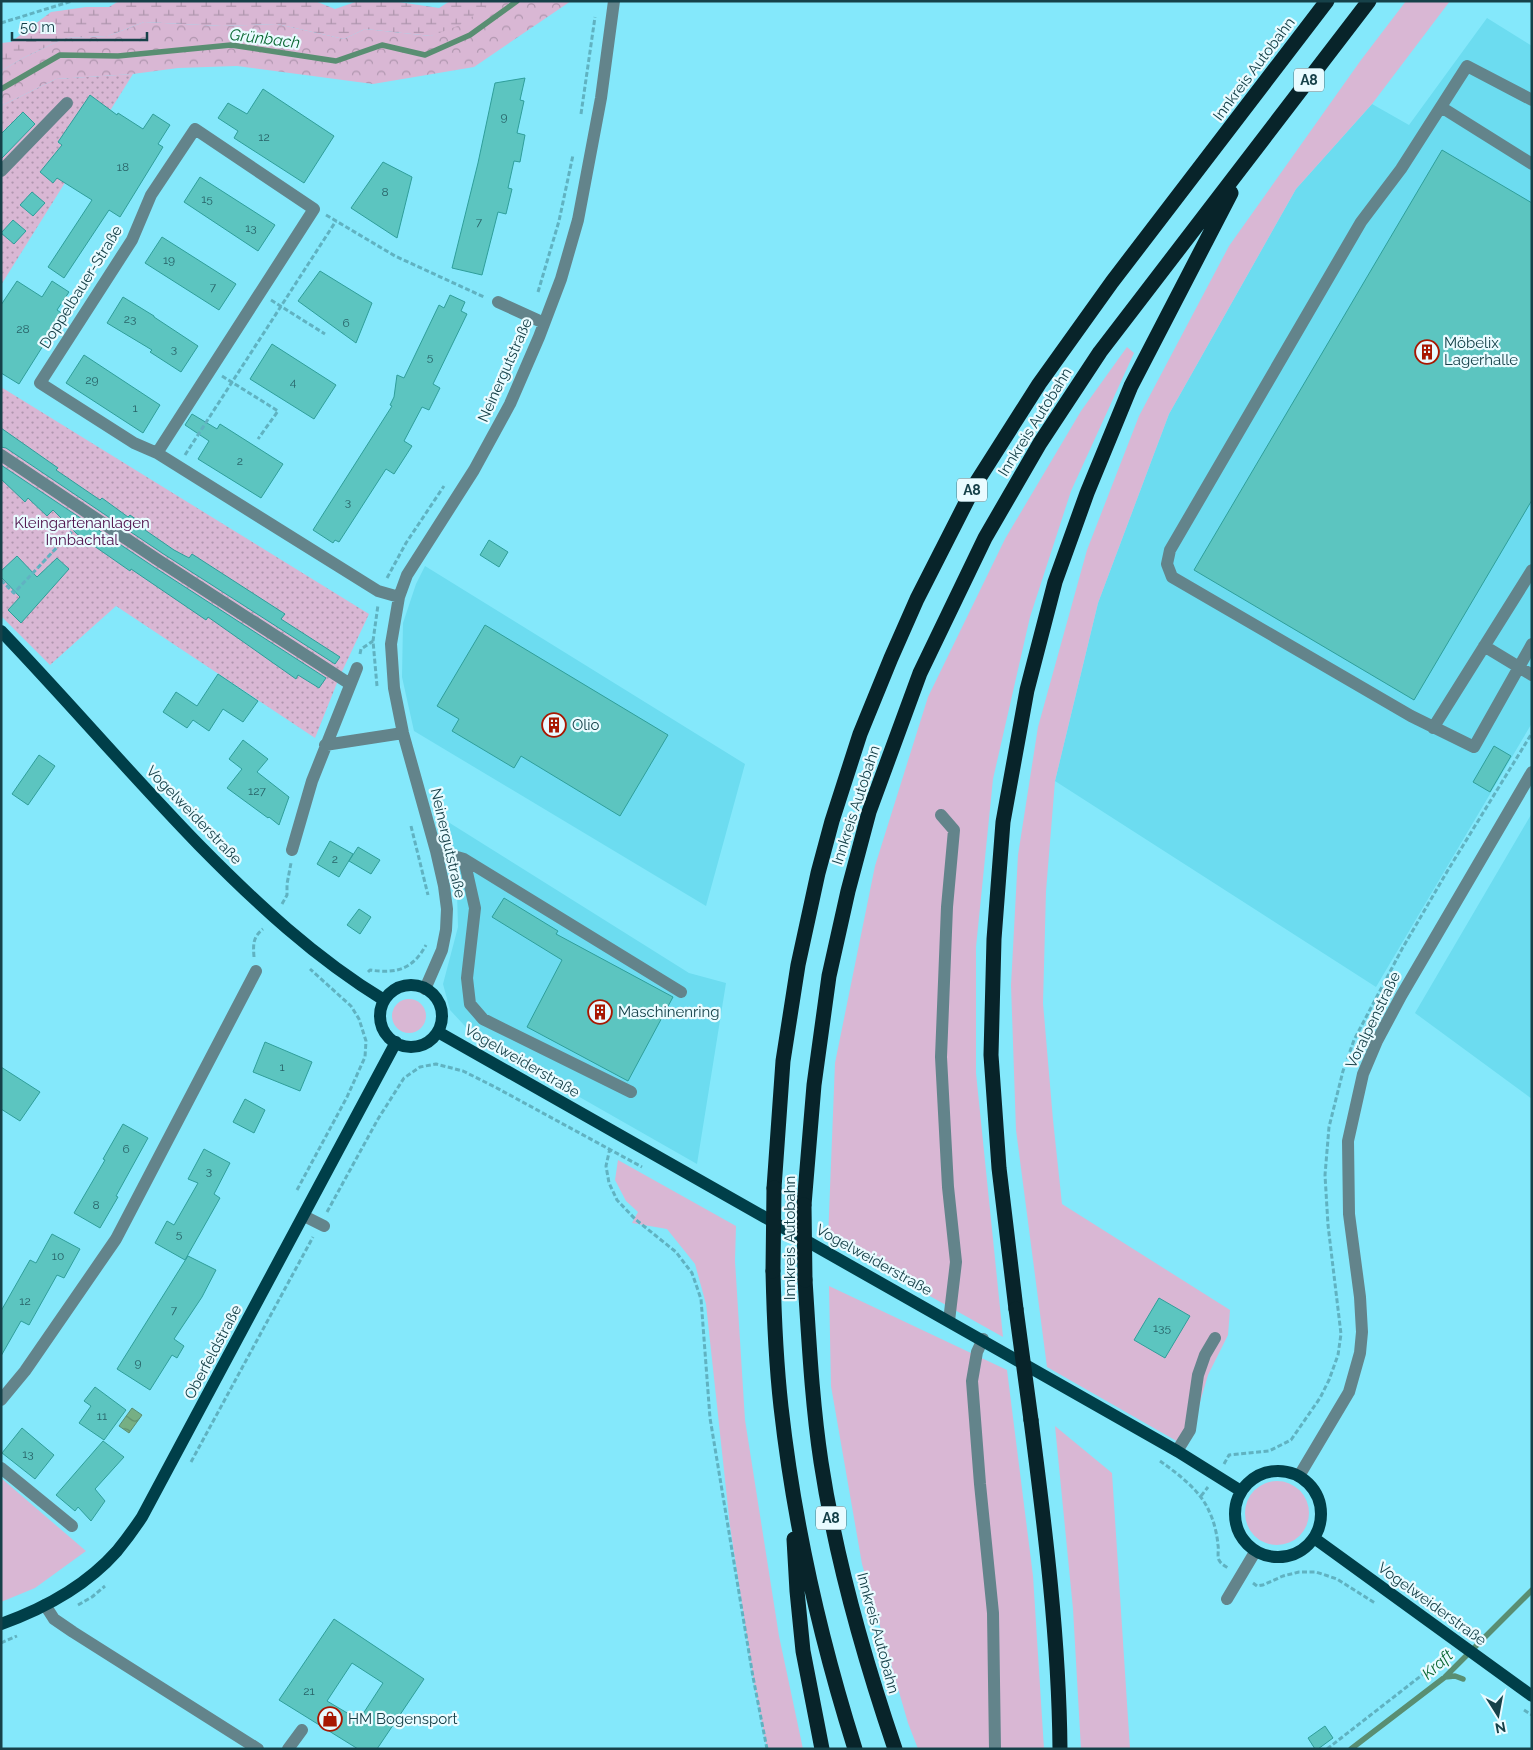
<svg xmlns="http://www.w3.org/2000/svg" width="1533" height="1750" font-family="Raleway,sans-serif">
<style>
.built{fill:#6cdcf0}
.green{fill:#d9b7d4}
.forest{fill:url(#forest-crowns)}
.wetland{fill:url(#wetland-marsh)}
.garden{fill:url(#garden-dots)}
.water{fill:url(#water-waves);stroke:#598e72}
.lines{fill:none;stroke-linecap:round;stroke-linejoin:round}
.stream{stroke:#598e72;stroke-width:5.5}
.building{fill:#5cc5c0;stroke:#2f9e9a;fill-rule:evenodd}
.path{stroke:#60b2c1;stroke-width:3;stroke-dasharray:5 2.5;stroke-linecap:butt}
.minor{stroke:#63848b;stroke-width:12}
.major{stroke:#003f49;stroke-width:12}
.highway{stroke:#08242a;stroke-width:15}
.highway-bridge{stroke:#08242a;stroke-width:15}
.labels{text-anchor:middle;stroke-width:4.5;stroke-linejoin:round;paint-order:stroke}
.number-label{font-size:12px;fill:#286267}
.shield{fill:#e9fbff;stroke:#557980;stroke-width:1}
.shield-label{font-size:14px;font-weight:bold;fill:#164149}
.street-label{font-size:15px;fill:#164149;stroke:#e9fbff}
.poi-label{font-size:15px;fill:#164149;stroke:#e9fbff;text-anchor:start}
.park-label{font-size:15px;fill:#4b0c47;stroke:#e9fbff}
.water-label{font-size:16px;font-style:italic;fill:#0b6833;stroke:#e9fbff}
</style>
<defs>
<pattern id="forest-crowns" width="20" height="18" patternUnits="userSpaceOnUse" patternTransform="scale(1.25)"><rect width="20" height="18" fill="#d9b7d4"/><path d="M2 6a3 3 0 1 1 6 0M12 15a3 3 0 1 1 6 0" fill="none" stroke="#af96ae"/></pattern>
<pattern id="wetland-marsh" width="20" height="14" patternUnits="userSpaceOnUse" patternTransform="scale(1.25)"><rect width="20" height="14" fill="#d9b7d4"/><path d="M1 5h8M5 5V1M11 12h8M15 12V8" fill="none" stroke="#af96ae"/></pattern>
<pattern id="garden-dots" width="8" height="8" patternUnits="userSpaceOnUse" patternTransform="scale(1.25)"><rect width="8" height="8" fill="#d9b7d4"/><path d="M2 2h.1M6 6h.1" fill="none" stroke="#af96ae" stroke-width="1.8" stroke-linecap="round"/></pattern>
<pattern id="water-waves" width="16" height="10" patternUnits="userSpaceOnUse" patternTransform="scale(1.25)"><rect width="16" height="10" fill="#76af84"/><path d="M0 5q4-4 8 0t8 0" fill="none" stroke="#60906e"/></pattern>
</defs>
<rect width="100%" height="100%" fill="#84e8fb"/>
<!-- built -->
<path class="built" d="M1487,18l45,28v677l-156,264 -321,-206 43,-178 71,-189 127,-225 76,-85 37,21z
M425,566l320,198 -39,142 -292,-175 -12,-54 1,-54 13,-39z
M1532,813v286l-117,-86z
M437,815l252,158 37,10 -29,181 -221,-126 -26,-28 -7,-26 15,-57 -1,-35z"/>
<!-- green -->
<path class="green" d="M1406,1h44l-78,103 -76,85 -127,225 -71,189 -43,178 -9,110 -3,112 10,117 9,84 168,106 -2,25 -20,40 -21,72 -140,-80 -31,-237 -5,-145 7,-130 20,-128 49,-177 52,-134 90,-170 132,-186z
M1127,347l7,6 -63,138 -41,126 -37,162 -17,168v126l27,264 -175,-98 7,-176 40,-197 53,-169 77,-158 76,-128z
M392 1016a17 17 0 1 1 34 0a17 17 0 1 1-34 0Z
M618,1160l118,66 -1,35 10,159 34,216 24,113h-36l-14,-72 -23,-151 -24,-222 -11,-40 -28,-35 -35,-6 6,-11 -12,-11 -11,-21z
M829,1286l178,84 26,206 11,173h-126l-10,-26 -46,-159 -31,-178z
M1055,1426l57,47 18,276h-49l-8,-140z
M1,1478l85,73 -51,37 -34,14z
M1245 1513a32 32 0 1 1 64 0a32 32 0 1 1-64 0Z"/>
<!-- forest -->
<path class="forest" d="M489,1h82l-97,66 -101,17 -136,-18 -59,2 -45,6 -77,5 -55,27v-35l22,-13 42,-20 43,-2 36,-14 78,4 55,-2 67,15 21,-10 66,7 55,-30z"/>
<!-- wetland -->
<path class="wetland" d="M119,1h196l20,8 23,-8h34l47,7 11,-7h39l-2,5 -27,19 -29,11 -66,-7 -21,10 -67,-15 -55,2 -78,-4 -36,14 -43,2 -42,20 -22,13v-28l10,-1 40,-30 35,-5h23z"/>
<!-- garden -->
<path class="garden" d="M133,74l-132,211v-179l55,-27z
M1,387l368,227 -30,64 -24,60 -199,-132 -66,59 -49,-49z"/>
<!-- water -->
<path class="water" d="M132,1408l10,7 -13,18 -10,-7z"/>
<g class="lines">
<!-- stream -->
<path class="stream" d="M1,89l59,-34 58,1 113,-11 105,16 46,-16 43,10 45,-20 47,-34
M1445,1677l10,-1 8,3
M1351,1749l94,-72 87,-87"/>
</g>
<!-- building -->
<path class="building" d="M525,78l-5,22 4,1 -7,32 8,2 -5,27 -6,-1 -6,27 4,1 -6,25 -8,-2 -16,63 -30,-7 26,-105 17,-80z
M263,89l71,47 -30,47 -70,-45 4,-7 -20,-13 10,-15 19,11z
M90,95l27,20 1,-2 25,16 10,-15 17,11 -12,19 5,3 -43,70 -11,-7 -45,68 -16,-11 44,-67 -35,-22 -4,5 -13,-11 22,-27 -4,-3z
M23,112l12,12 -34,35v-25z
M1442,150l90,53v297l-118,200 -220,-130z
M383,162l29,15 -15,61 -46,-30z
M200,177l75,48 -17,26 -74,-49z
M32,192l13,11 -12,13 -13,-11z
M13,220l13,11 -12,13 -13,-11z
M162,237l74,47 -17,26 -74,-47z
M320,271l52,32 -16,40 -58,-42z
M17,281l25,16 10,-16 17,11 -12,18 6,4 -44,70 -18,-11v-68z
M450,295l15,7 -4,9 6,3 -34,70 7,4 -11,22 -7,-3 -18,34 8,5 -18,28 -8,-5 -47,73 -4,-2 -2,3 -20,-13 79,-124 -2,-1 4,-8 3,-22 7,3 35,-73 5,3z
M123,297l31,19v1l44,29 -17,26 -31,-20 2,-2 -45,-27z
M272,344l64,41 -22,34 -64,-40z
M84,355l76,50 -17,28 -77,-50z
M192,414l25,15 3,-5 63,40 -22,34 -63,-39 11,-18 -24,-16z
M1,428l57,40 -2,2 44,30 2,-2 26,19 2,-2 17,12 -2,3 29,20 15,8 3,-4 93,60 -4,5 59,38 -5,7 -173,-111 -156,-105 -5,-1z
M1,465l153,102 172,111 -7,10 -21,-13 -2,4 -88,-62 -2,3 -75,-51 -1,2 -53,-37 -24,-24 -6,6 -19,-18 -3,4 -24,-23z
M489,540l19,12 -9,15 -19,-12z
M17,556l20,21 20,-19 12,11 -48,54 -13,-13 12,-13 -19,-20v-6z
M485,625l183,110 -48,81 -99,-60 -7,12 -62,-37 7,-12 -22,-13z
M218,674l40,27 -15,21 -20,-13 -14,22 -16,-11 -6,8 -24,-16 13,-20 21,14z
M243,740l25,19 -11,13 32,25 -10,28 -10,-8 -1,1 -41,-30 15,-19 -13,-10z
M1494,746l17,10 -21,36 -17,-10z
M39,755l16,11 -27,39 -16,-11z
M330,841l23,13 -14,23 -22,-13z
M358,847l22,13 -9,14 -22,-13z
M504,898l54,33 -2,3 117,63 -45,84 -101,-54 35,-67 -70,-43z
M359,909l12,8 -11,17 -13,-9z
M265,1042l47,20 -12,29 -47,-19z
M1,1067l39,25 -20,29 -19,-12z
M245,1099l20,11 -11,23 -21,-11z
M123,1124l25,14 -32,58 2,1 -18,31 -26,-15 31,-53 -2,-1z
M204,1149l26,14 -16,31 6,4 -35,62 -30,-17 12,-22 7,4 24,-42 -10,-4z
M52,1234l28,15 -16,29 -7,-3 -28,50 -8,-4 -20,35v-45l29,-51 6,3z
M188,1256l28,14 -14,27 -28,42 10,7 -7,12 -5,-3 -22,35 -33,-21z
M1159,1298l31,18 -25,42 -31,-18z
M95,1387l31,23 -22,30 -25,-17 12,-17 -7,-5z
M22,1428l32,27 -19,24 -33,-26z
M103,1441l21,16 -29,32 10,12 -14,20 -13,-14 -3,4 -19,-16z
M334,1619l90,60 -47,70h-19l-79,-49zM352,1663l31,20 -24,37 -32,-19z
M1325,1726l8,12 -15,11h-3l-7,-11z"/>
<g class="lines">
<!-- path -->
<path class="path" d="M1,23l71,-22
M581,114l14,-97
M326,215l69,41 89,41
M538,292l21,-71 14,-66
M271,300l54,34
M222,376l56,35 -20,28
M482,420l19,-37
M185,455l151,-234
M387,578l19,-35 38,-57
M1,580l13,13 64,-68
M360,654l1,-5 12,-8
M377,686l-4,-45 5,-36
M411,826l17,69
M282,904l5,-9v-11l4,-21
M254,957c-1,-13 -1,-20 9,-28
M368,972l2,-2c27,4 43,-1 56,-25
M610,1148l-4,18 3,17 8,17 18,19 41,33 16,21 9,26 9,119 43,259 14,72
M297,1190l50,-93 18,-40 1,-16 -7,-22 -8,-13 -41,-37
M327,1212l51,-93 26,-41 16,-11 16,-3 27,7 32,16 147,80
M1160,1461c18,13 40,29 49,50 5,10 8,23 9,34 1,5 -1,11 1,15 2,4 6,6 9,8
M191,1462l122,-225
M1224,1464l5,-9 40,-4 22,-11 29,-42 9,-18 9,-25 3,-21 -13,-109 -3,-50 4,-48 14,-56 11,-31 48,-91 46,-79 84,-137
M1201,1496l7,-9
M1253,1583l4,3 6,-1 20,-9 16,-4h17l21,7 38,24
M78,1605l14,-8 13,-11
M1,1643l16,-7
M1524,1710l8,5
M1327,1749l122,-95"/>
<!-- minor -->
<path class="minor" d="M1532,100l-65,-34 -66,103 -40,53 -191,328 -3,14 5,13 239,139 63,31 58,-103
M1441,107l91,57
M1,171l66,-68
M498,302l46,21
M157,453l157,-244 -119,-80 -44,66 -19,45 -92,143 94,60 23,10 221,138 21,6
M1,455l157,105 192,124
M1484,646l48,29
M1433,728l99,-158
M325,745l78,-12
M941,815l13,15 -7,77 -6,150 7,130 8,75 -7,59
M292,850l20,-69 45,-113
M436,851l28,8 217,133
M464,859l11,49 -8,70 3,26 13,15 148,73
M425,989l17,-39 4,-20 1,-21 -3,-23 -8,-35 -33,-118 -9,-45 -3,-44 8,-47 8,-22 67,-105 36,-66 29,-67 22,-58 17,-59 23,-122 13,-97
M304,1216l20,10
M983,1339l-6,13 -5,29 8,103 13,129 2,136
M1,1400l24,-29 91,-132 140,-268
M1177,1451l13,-21 8,-55 7,-20 10,-17
M1,1468l71,58
M1299,1476l50,-84 11,-39 2,-21 -2,-35 -11,-83 -1,-73 15,-67 14,-33 24,-45 131,-224
M1227,1599l28,-47
M45,1605l9,14 19,13 185,117
M288,1749l14,-19"/>
<!-- major -->
<path class="major" d="M1,631c67,70 130,144 198,214 57,58 116,113 185,155
M380 1016a31 31 0 1 1 62 0a31 31 0 1 1-62 0Z
M438,1032l739,419 64,40
M1235 1514a43 43 0 1 1 86 0a43 43 0 1 1-86 0Z
M1314,1538l218,158
M1,1624c42,-15 86,-39 116,-73 9,-11 17,-22 25,-34l254,-475"/>
<!-- highway -->
<path class="highway" d="M774,1188l9,-127 15,-96 20,-92 14,-52 28,-87 31,-76 26,-59 59,-116 63,-99 73,-102 215,-281
M804,1205l10,-120 15,-109 19,-85 21,-79 51,-139 65,-135 55,-95 60,-91 269,-351
M773,1271c1,46 3,91 8,136 13,116 39,231 74,342
M805,1280c4,61 7,122 16,182 15,98 42,193 74,287
M1016,1309l-17,-141 -8,-113 3,-116 9,-117 24,-132 28,-108 32,-89 44,-107 100,-193
M1031,1420c14,109 28,219 29,329
M794,1539l3,52 6,60 19,98"/>
<!-- highway-bridge -->
<path class="highway-bridge" d="M804,1205l1,75
M773,1271l1,-83
M1016,1309l15,111"/>
</g>
<!-- icons -->
<defs>
<g id="building-ring" transform="scale(1.25)"><circle r="9.5" fill="#e9fbff" stroke="#a81701" stroke-width="1.5"/><path d="M-4-6H4V6H1V3H-1V6H-4ZM-2.5-4.3h1.7v1.8h-1.7ZM.8-4.3h1.7v1.8H.8ZM-2.5-1h1.7V.8h-1.7ZM.8-1h1.7V.8H.8Z" fill="#a81701"/></g>
<g id="shop-ring" transform="scale(1.25)"><circle r="9.5" fill="#e9fbff" stroke="#a81701" stroke-width="1.5"/><path d="M-5-2.5h2.3a2.7 3.5 0 0 1 5.4 0H5L5.5 6h-11ZM-1.5-2.5h3a1.5 2.3 0 0 0-3 0Z" fill="#a81701"/></g>
</defs>
<g fill-rule="evenodd">
<use href="#building-ring" x="1427" y="352"/>
<use href="#building-ring" x="554" y="725"/>
<use href="#building-ring" x="600" y="1012"/>
<use href="#shop-ring" x="330" y="1719"/>
</g>
<g class="labels">
<!-- number labels -->
<g class="number-label">
<text x="504" y="121">9</text>
<text x="264" y="141">12</text>
<text x="123" y="171">18</text>
<text x="385" y="196">8</text>
<text x="207" y="203">15</text>
<text x="479" y="226">7</text>
<text x="251" y="232">13</text>
<text x="169" y="264">19</text>
<text x="213" y="291">7</text>
<text x="130" y="323">23</text>
<text x="346" y="327">6</text>
<text x="23" y="333">28</text>
<text x="174" y="353">3</text>
<text x="430" y="361">5</text>
<text x="92" y="384">29</text>
<text x="293" y="386">4</text>
<text x="135" y="412">1</text>
<text x="240" y="465">2</text>
<text x="348" y="506">3</text>
<text x="257" y="795">127</text>
<text x="335" y="863">2</text>
<text x="282" y="1071">1</text>
<text x="126" y="1153">6</text>
<text x="209" y="1175">3</text>
<text x="96" y="1209">8</text>
<text x="179" y="1238">5</text>
<text x="58" y="1260">10</text>
<text x="25" y="1305">12</text>
<text x="174" y="1314">7</text>
<text x="1162" y="1332">135</text>
<text x="138" y="1367">9</text>
<text x="102" y="1420">11</text>
<text x="28" y="1458">13</text>
<text x="309" y="1695">21</text>
</g>
<!-- shield labels -->
<g class="shield">
<rect x="1294" y="68.5" width="30" height="23" rx="4"/>
<rect x="957" y="478.5" width="30" height="23" rx="4"/>
<rect x="816" y="1506.5" width="30" height="23" rx="4"/>
</g>
<g class="shield-label">
<text x="1309" y="85">A8</text>
<text x="972" y="495">A8</text>
<text x="831" y="1523">A8</text>
</g>
<!-- street labels -->
<g class="street-label">
<text transform="translate(1254 69) rotate(-53)" y="5">Innkreis Autobahn</text>
<text transform="translate(81 287) rotate(-58)" y="5">Doppelbauer-Straße</text>
<text transform="translate(505 370) rotate(-66)" y="5">Neinergutstraße</text>
<text transform="translate(1035 422) rotate(-58)" y="5">Innkreis Autobahn</text>
<text transform="translate(856 805) rotate(-72)" y="5">Innkreis Autobahn</text>
<text transform="translate(194 815) rotate(46)" y="5">Vogelweiderstraße</text>
<text transform="translate(448 843) rotate(77)" y="5">Neinergutstraße</text>
<text transform="translate(1373 1020) rotate(-64)" y="5">Voralpenstraße</text>
<text transform="translate(522 1061) rotate(30)" y="5">Vogelweiderstraße</text>
<text transform="translate(790 1238) rotate(-90)" y="5">Innkreis Autobahn</text>
<text transform="translate(874 1260) rotate(29)" y="5">Vogelweiderstraße</text>
<text transform="translate(213 1352) rotate(-62)" y="5">Oberfeldstraße</text>
<text transform="translate(1432 1604) rotate(36)" y="5">Vogelweiderstraße</text>
<text transform="translate(878 1633) rotate(75)" y="5">Innkreis Autobahn</text>
</g>
<!-- poi labels -->
<g class="poi-label">
<text x="1444" y="348">Möbelix<tspan x="1444" dy="17">Lagerhalle</tspan></text>
<text x="572" y="730">Olio</text>
<text x="618" y="1017">Maschinenring</text>
<text x="348" y="1724">HM Bogensport</text>
</g>
<!-- park labels -->
<g class="park-label">
<text x="82" y="528">Kleingartenanlagen<tspan x="82" dy="17">Innbachtal</tspan></text>
</g>
<!-- water labels -->
<g class="water-label">
<text transform="translate(265 38) rotate(7)" y="6">Grünbach</text>
<text transform="translate(1437 1664) rotate(-42)" y="6">Kraft</text>
</g>
</g>
<!-- border -->
<rect width="1533" height="1750" fill="none" stroke="#164149" stroke-width="5"/>
<!-- north arrow -->
<g transform="translate(1498 1715) rotate(169)" stroke="#e9fbff" stroke-width="4" paint-order="stroke">
<path d="M0-4L9 19L0 12L-9 19Z" fill="#164149"/>
<text y="-8" font-size="14" font-weight="bold" text-anchor="middle" fill="#164149">N</text>
</g>
<!-- scale -->
<path d="M12 32v8h135v-8" fill="none" stroke="#164149" stroke-width="2.5"/>
<text x="20" y="32" font-size="15" fill="#164149" stroke="#e9fbff" stroke-width="4" paint-order="stroke">50 m</text>
</svg>
